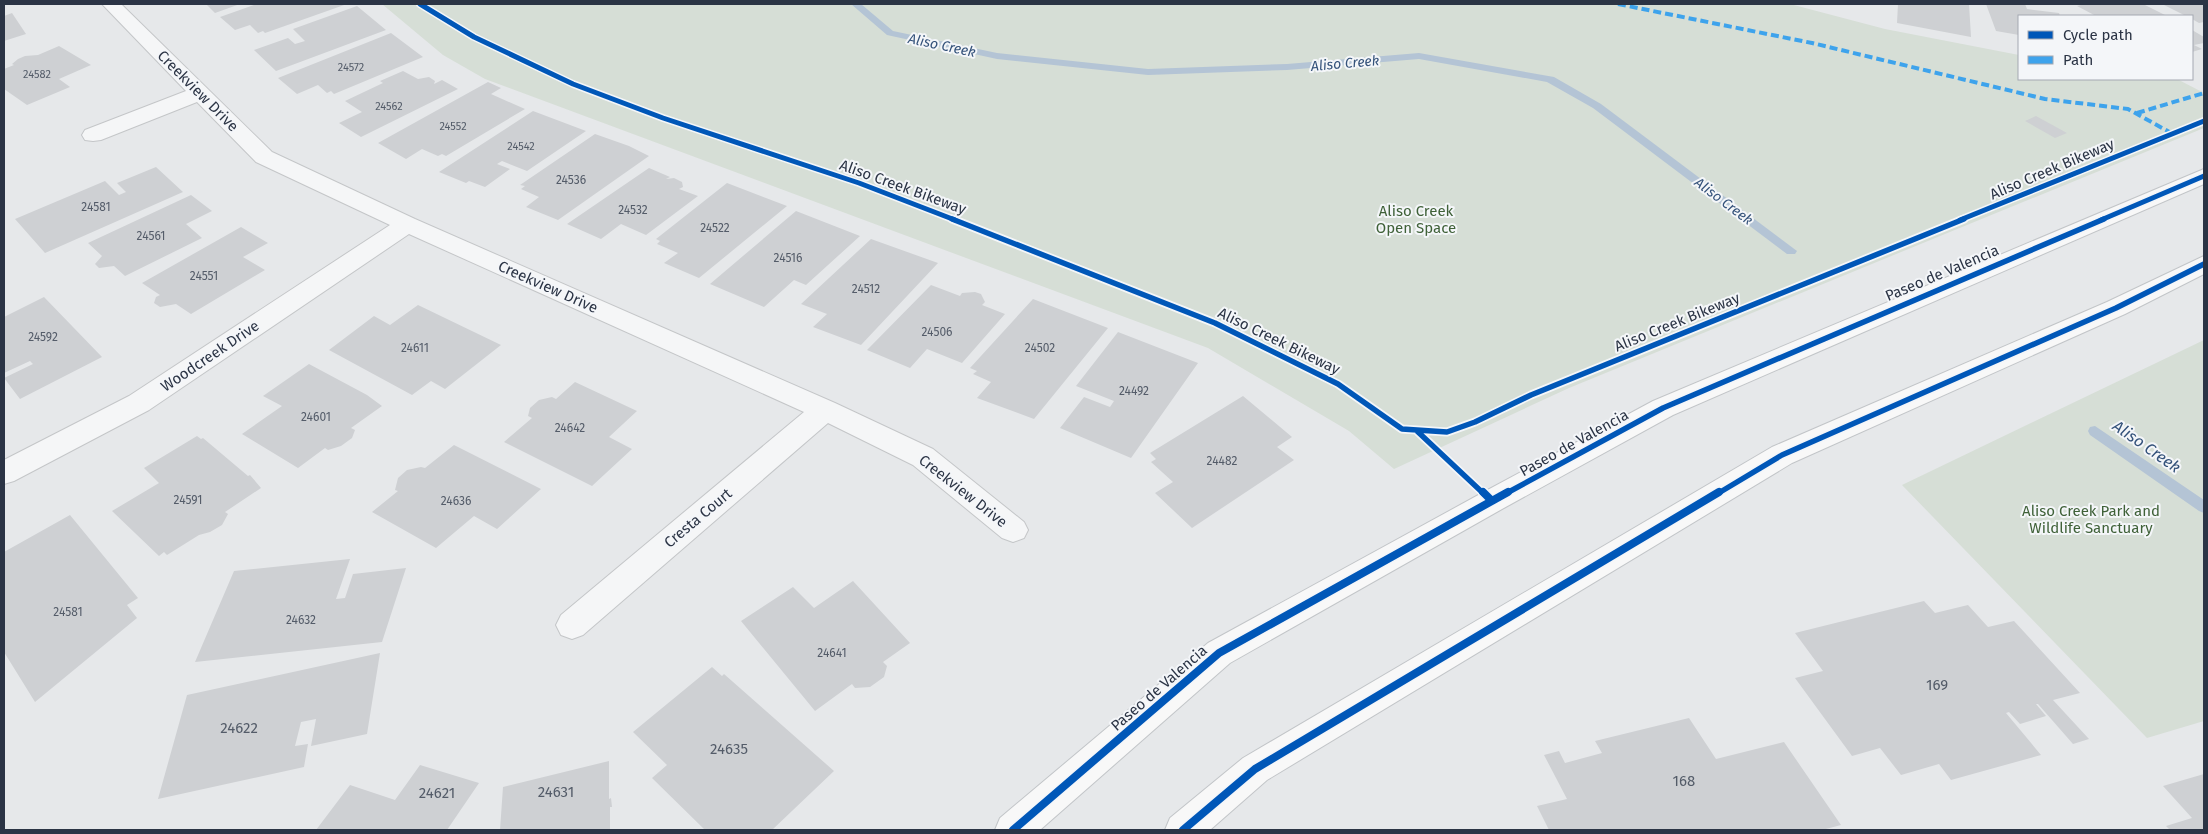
<svg xmlns="http://www.w3.org/2000/svg" width="2208" height="834" font-family="'Fira Sans',sans-serif">
<style>
.green{fill:#d6ded6}
.lines{fill:none;stroke-linecap:round;stroke-linejoin:round}
.stream{fill:#b4c4d5;fill-rule:evenodd}
.building{fill:#ced0d3}
.minor-casing{stroke:#c4c6c8;stroke-width:2}
.major-casing{stroke:#c2c5c8;stroke-width:2}
.minor{fill:#f5f6f7;fill-rule:evenodd}
.major{fill:#f8f8f8;fill-rule:evenodd}
.quiet{stroke:#3ea3ec;stroke-width:4;stroke-dasharray:8 4;stroke-linecap:butt}
.cycleway-far2-casing{stroke:#f4f6f9;stroke-width:8}
.cycleway-far1-casing{stroke:#f4f6f9;stroke-width:9}
.cycleway-casing{stroke:#f4f6f9;stroke-width:11}
.cycleway-far2{stroke:#0057b8;stroke-width:5}
.cycleway-far1{stroke:#0057b8;stroke-width:5.5}
.cycleway{stroke:#0057b8;stroke-width:8}
.labels{text-anchor:middle;stroke-width:4;stroke-linejoin:round;paint-order:stroke}
.far-number-label{font-size:11px;fill:#545c69}
.number-label{font-size:12px;fill:#545c69}
.far-water-label{font-size:14px;font-style:italic;fill:#34527a;stroke:#f4f6f9}
.street-label{font-size:15px;fill:#2b3445;stroke:#f4f6f9}
.park-label{font-size:15px;fill:#3f6138;stroke:#f4f6f9}
.near-number-label{font-size:15px;fill:#545c69}
.water-label{font-size:16px;font-style:italic;fill:#34527a;stroke:#f4f6f9}
</style>
<rect width="100%" height="100%" fill="#e6e8ea"/>
<!-- green -->
<path class="green" d="M382,4h1408l95,25 134,26v24h158l27,14v35l-635,260 -175,81 -45,-38 -141,-83 -723,-269 -42,-24z
M2204,340v381l-57,17 -245,-253z"/>
<g class="lines">
<!-- stream -->
<path class="stream" d="M851,4h10l32,27 104,22 151,16 139,-5 132,-11 135,24 47,27 196,147 -2,3h-8l-194,-146 -46,-26 -128,-23 -132,11 -139,5 -151,-16 -110,-24z
M2095,426l109,74v13l-5,-2 -109,-76 -2,-4 2,-4z"/>
</g>
<!-- building -->
<path class="building" d="M206,4h34l-25,9z
M257,4h90l-82,29 -2,-2 -5,2 -8,-8 -15,5 -15,-13z
M1898,4h71l2,33 -74,-14z
M1986,4h39l2,5 32,4 1,3h-41v19l-23,-4z
M2078,4h65l24,12h-71l-19,-10 4,-1z
M2162,4h42v18l-5,1 -7,-4v-3h-6z
M357,6l29,24 -110,41 -22,-21 34,-12 7,6 10,-3 -12,-12z
M12,13l14,21 -22,7v-25z
M2192,30l12,7v6l-10,2 8,4 -10,3z
M391,33l32,24 -89,37 -3,-3 -4,2 -9,-8 -21,9 -19,-16z
M59,46l32,19 -32,14 11,8 -43,18 -23,-16v-20l10,-4 -2,-1 6,-5 7,-3 13,-1z
M403,71l15,8 11,-2 6,4 -1,3 8,-4 16,9 -97,48 -22,-14 23,-11 -17,-11 38,-18 -3,-2z
M488,82l13,6 -10,6 34,15 -79,47 -4,-2 -4,2 -16,-7 -16,10 -28,-16z
M533,111l53,20 -59,40 -25,-10 -5,3 13,5 -25,18 -16,-6 -3,2 -27,-11z
M2036,116l31,17 -12,5 -30,-17z
M595,134l34,12 20,10 -91,64 -32,-13 13,-10 -18,-8 4,-3 -5,-1z
M156,167l27,25 -138,61 -30,-34 90,-38 14,14 7,-3 -9,-9z
M649,168l21,9 -4,2 8,-1 8,4 1,5 -4,2 19,7 -52,39 -25,-11 -20,15 -34,-15z
M727,183l60,23 -88,72 -35,-15 14,-10 -21,-9 3,-3 -4,-2z
M191,195l21,16 -26,13 16,14 -77,38 -11,-10 -15,2 -4,-4 7,-8 -14,-13z
M796,211l64,25 -54,49 -12,-5 -30,27 -54,-23z
M241,227l27,16 -25,14 22,13 -74,44 -15,-10 -16,3 -6,-4 2,-6 4,-2 -18,-12z
M871,239l67,24 -77,82 -48,-18 14,-13 -26,-10z
M931,285l29,11 2,-3 13,-1 6,2 4,8 -3,3 23,9 -43,49 -35,-14 -17,19 -43,-18z
M44,297l58,60 -82,42 -16,-21 29,-14 -3,-3 -26,12v-56z
M1033,299l75,29 -74,91 -57,-21 14,-16 -18,-8 4,-3 -7,-3z
M418,305l83,40 -56,44 -14,-8 -19,14 -83,-45 45,-34 16,9z
M1118,332l80,31 -67,95 -71,-30 24,-31 26,10 4,-6 -38,-15z
M309,364l58,31 15,11 -31,22 4,2 -3,8 -11,8 -13,4 -3,-2 -27,20 -56,-34 40,-28 -19,-10z
M575,382l62,29 -28,26 23,12 -40,37 -88,-44 28,-24 -4,-2 2,-8 9,-8 13,-3 4,2z
M1243,396l49,41 -15,10 17,13 -102,68 -37,-35 18,-11 -22,-20 5,-3 -6,-6z
M197,436l4,3 2,-1 45,38 2,-1 11,13 -36,24 3,2 -6,11 -12,7 -11,3 -32,20 -3,-3 -5,4 -47,-45 47,-28 -15,-15z
M454,445l87,44 -44,40 -23,-13 -38,32 -64,-36 26,-21 -3,-1 3,-12 9,-8 14,-3 4,1z
M70,515l68,83 -11,7 10,13 -102,84 -31,-50v-100z
M350,559l-14,40 9,-1 8,-24 53,-6 -24,74 -187,20 39,-91z
M853,581l57,62 -27,19 4,4 -3,11 -14,10 -15,1 -3,-4 -37,27 -74,-90 52,-34 21,21z
M1924,601l11,12 33,-8 20,22 26,-6 66,72 -27,7 36,39 -16,5 -35,-40h-2l10,12 -26,8 -11,-12 -3,1 35,42 -90,25 -12,-16 -38,11 -21,-27 -28,8 -57,-78 28,-7 -28,-38z
M380,653l-13,81 -56,12 5,-27 -15,3 -6,24 13,-2 -4,23 -146,32 29,-104z
M712,667l10,9 2,-2 110,97 -62,59h-67l-53,-52 15,-13 -34,-33z
M1689,718l27,41 68,-17 57,83 -19,5h-273l-12,-24 30,-7 -23,-44 15,-4 6,12 37,-10 -7,-12z
M609,761v38l2,-1 1,9h-2v23h-110l3,-43z
M420,765l59,18 -32,47h-131l34,-45 45,15z
M2204,774v56h-34l-4,-4 26,-8 -29,-32z"/>
<g class="lines">
<!-- minor casing -->
<g class="minor-casing">
<path id="minor" d="M102,4h19l151,148 143,67 420,184 98,46 91,73 4,8 -4,8 -11,4 -11,-4 -89,-73 -85,-42 -245,212 -11,4 -11,-4 -5,-10 5,-10 243,-203 -395,-178 -260,176 -135,71 -10,3v-24l125,-64 261,-171 -134,-63 -59,-60 -96,38 -8,1 -8,-1 -3,-5 3,-5 101,-39z"/>
</g>
<!-- major casing -->
<g class="major-casing">
<path id="major" d="M2204,169v15l-531,231 -171,94 -272,154 -190,167h-45l5,-12 208,-175 274,-150 171,-92z
M2204,256v18l-79,40 -333,149 -525,317 -57,50h-45l5,-12 73,-60 529,-311 335,-145z"/>
</g>
<!-- minor -->
<use href="#minor" class="minor"/>
<!-- major -->
<use href="#major" class="major"/>
<!-- quiet -->
<path class="quiet" d="M1618,4l194,39 233,56 83,10 45,25
M2137,113l67,-20"/>
<!-- cycleway-far2 casing -->
<g class="cycleway-far2-casing">
<path id="cycleway-far2" d="M420,4l54,33 99,47 90,34 196,65 96,37
M1960,220l244,-99
M2101,220l103,-44"/>
</g>
<!-- cycleway-far1 casing -->
<g class="cycleway-far1-casing">
<path id="cycleway-far1" d="M952,219l263,104 123,61 64,45 45,3 28,-10 56,-27 433,-176
M1417,431l67,63
M1505,494l158,-86 441,-189
M1717,494l65,-39 334,-147 88,-44"/>
</g>
<!-- cycleway casing -->
<g class="cycleway-casing">
<path id="cycleway" d="M1483,492l9,9
M1013,830l206,-177 289,-161
M1183,830l72,-61 464,-277"/>
</g>
<!-- cycleway-far2 -->
<use href="#cycleway-far2" class="cycleway-far2"/>
<!-- cycleway-far1 -->
<use href="#cycleway-far1" class="cycleway-far1"/>
<!-- cycleway -->
<use href="#cycleway" class="cycleway"/>
</g>
<g class="labels">
<!-- far-number labels -->
<g class="far-number-label">
<text x="351" y="71">24572</text>
<text x="37" y="78">24582</text>
<text x="389" y="110">24562</text>
<text x="453" y="130">24552</text>
<text x="521" y="150">24542</text>
</g>
<!-- number labels -->
<g class="number-label">
<text x="571" y="184">24536</text>
<text x="96" y="211">24581</text>
<text x="633" y="214">24532</text>
<text x="715" y="232">24522</text>
<text x="151" y="240">24561</text>
<text x="788" y="262">24516</text>
<text x="204" y="280">24551</text>
<text x="866" y="293">24512</text>
<text x="937" y="336">24506</text>
<text x="43" y="341">24592</text>
<text x="415" y="352">24611</text>
<text x="1040" y="352">24502</text>
<text x="1134" y="395">24492</text>
<text x="316" y="421">24601</text>
<text x="570" y="432">24642</text>
<text x="1222" y="465">24482</text>
<text x="188" y="504">24591</text>
<text x="456" y="505">24636</text>
<text x="68" y="616">24581</text>
<text x="301" y="624">24632</text>
<text x="832" y="657">24641</text>
</g>
<!-- far-water labels -->
<g class="far-water-label">
<text transform="translate(942 45) rotate(12)" y="5">Aliso Creek</text>
<text transform="translate(1345 63) rotate(-5)" y="5">Aliso Creek</text>
<text transform="translate(1724 201) rotate(37)" y="5">Aliso Creek</text>
</g>
<!-- street labels -->
<g class="street-label">
<text transform="translate(198 91) rotate(45)" y="5">Creekview Drive</text>
<text transform="translate(2052 169) rotate(-23)" y="5">Aliso Creek Bikeway</text>
<text transform="translate(903 187) rotate(20)" y="5">Aliso Creek Bikeway</text>
<text transform="translate(1942 273) rotate(-23)" y="5">Paseo de Valencia</text>
<text transform="translate(548 287) rotate(24)" y="5">Creekview Drive</text>
<text transform="translate(1677 322) rotate(-22)" y="5">Aliso Creek Bikeway</text>
<text transform="translate(1279 341) rotate(26)" y="5">Aliso Creek Bikeway</text>
<text transform="translate(210 356) rotate(-34)" y="5">Woodcreek Drive</text>
<text transform="translate(1574 443) rotate(-29)" y="5">Paseo de Valencia</text>
<text transform="translate(963 491) rotate(38)" y="5">Creekview Drive</text>
<text transform="translate(698 518) rotate(-40)" y="5">Cresta Court</text>
<text transform="translate(1159 688) rotate(-41)" y="5">Paseo de Valencia</text>
</g>
<!-- park labels -->
<g class="park-label">
<text x="1416" y="216">Aliso Creek<tspan x="1416" dy="17">Open Space</tspan></text>
<text x="2091" y="516">Aliso Creek Park and<tspan x="2091" dy="17">Wildlife Sanctuary</tspan></text>
</g>
<!-- near-number labels -->
<g class="near-number-label">
<text x="1937" y="690">169</text>
<text x="239" y="733">24622</text>
<text x="729" y="754">24635</text>
<text x="1684" y="786">168</text>
<text x="556" y="797">24631</text>
<text x="437" y="798">24621</text>
</g>
<!-- water labels -->
<g class="water-label">
<text transform="translate(2147 446) rotate(35)" y="6">Aliso Creek</text>
</g>
</g>
<!-- border -->
<rect width="2208" height="834" fill="none" stroke="#2b3445" stroke-width="10"/>
<!-- legend -->
<rect x="2018" y="15" width="175" height="65" fill="#f4f6f9" stroke="#a4a8b1"/>
<rect x="2028" y="31" width="25" height="8" fill="#0057b8" stroke="#a4a8b1"/>
<text x="2063" y="40" font-size="15" fill="#2b3445">Cycle path</text>
<rect x="2028" y="56" width="25" height="8" fill="#3ea3ec" stroke="#a4a8b1"/>
<text x="2063" y="65" font-size="15" fill="#2b3445">Path</text>
</svg>
